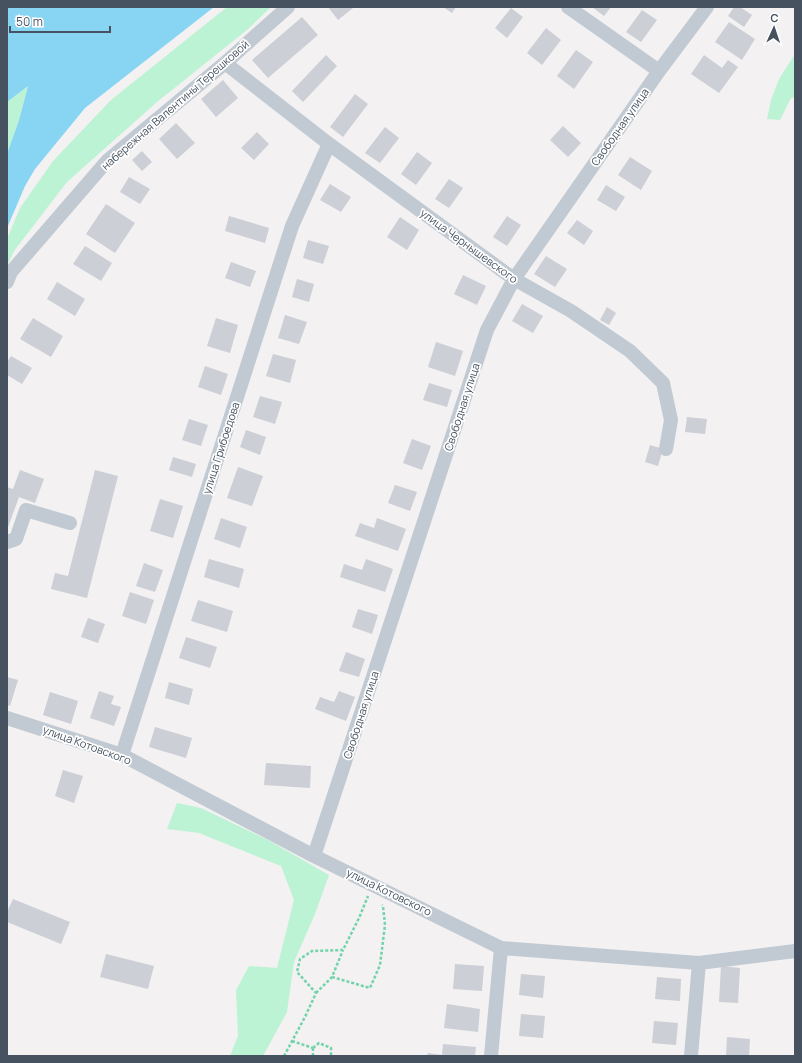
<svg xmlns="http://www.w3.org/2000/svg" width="802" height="1063" font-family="Manrope,sans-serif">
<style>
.green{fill:#bdf3d5}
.water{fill:#87d5f3}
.building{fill:#cccfd6}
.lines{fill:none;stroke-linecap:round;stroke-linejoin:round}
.path{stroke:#72d4aa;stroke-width:2.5;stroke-dasharray:3 2;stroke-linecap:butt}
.minor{stroke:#c1cad3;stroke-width:14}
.labels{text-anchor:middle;stroke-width:3.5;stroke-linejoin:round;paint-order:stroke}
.street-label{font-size:11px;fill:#475260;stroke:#fff}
</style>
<rect width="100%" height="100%" fill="#f3f1f1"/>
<!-- green -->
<path class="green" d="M227,7h44l-24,23 -90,72 -90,80 -53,69 -7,15v-27l13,-31 33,-47 58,-61z
M795,54v43l-4,1 -11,22 -13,-1 4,-19 8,-21z
M28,85l-9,35 -12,34v-52z
M177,803l24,5 65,31 63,36 -14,39 -21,48 -7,50 -24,44h-33l8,-20 -2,-46 13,-24 28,2 17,-68 -13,-34 -82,-33 -32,-4z"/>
<!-- water -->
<path class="water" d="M7,7h207l-129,101 -50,61 -10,17 -18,42v-74l12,-34 9,-34 -21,16z"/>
<!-- building -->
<path class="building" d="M328,7h24l1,1 -15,12z
M443,7h13l-4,6z
M592,7h19l-7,9z
M734,7h6l12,8 -8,12 -16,-11z
M511,8l12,9 -16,21 -12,-10z
M642,10l15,10 -16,22 -15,-10z
M302,17l16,18 -50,43 -16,-18z
M729,22l26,17 -13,21 -27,-18z
M546,28l15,12 -19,25 -15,-12z
M576,50l17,12 -19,27 -17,-13z
M326,55l11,11 -34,36 -11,-11z
M704,55l18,13 6,-8 10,7 -19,26 -28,-19z
M223,80l15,18 -22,19 -15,-18z
M355,94l13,10 -25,33 -13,-10z
M176,123l19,20 -18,16 -18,-20z
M563,126l18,17 -13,14 -18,-17z
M385,127l14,11 -19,25 -15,-10z
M257,132l12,12 -15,16 -13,-12z
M142,151l10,11 -10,9 -10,-11z
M417,152l15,11 -16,22 -15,-11z
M630,157l22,14 -11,19 -23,-15z
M129,177l21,12 -10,15 -20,-12z
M449,179l14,9 -14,20 -14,-9z
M330,184l21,13 -10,15 -21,-12z
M606,185l19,12 -9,14 -19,-11z
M106,204l29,19 -20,30 -29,-19z
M229,216l40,12 -4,15 -40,-12z
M507,216l14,9 -14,21 -14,-9z
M400,217l19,13 -12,20 -20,-13z
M577,220l16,11 -9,14 -17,-12z
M308,240l21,6 -6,18 -20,-6z
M85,246l27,17 -11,18 -28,-17z
M546,256l21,13 -12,18 -21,-13z
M231,262l25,9 -6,16 -25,-9z
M463,275l23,11 -9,19 -23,-11z
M297,279l17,5 -5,18 -17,-5z
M57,282l28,17 -10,17 -28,-17z
M522,304l21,12 -10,17 -21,-12z
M607,307l9,6 -7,12 -9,-5z
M285,315l22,7 -8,22 -21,-6z
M33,318l30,18 -12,21 -31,-18z
M216,318l22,7 -8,28 -23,-7z
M436,342l27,9 -8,25 -27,-9z
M273,354l23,6 -6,23 -24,-7z
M11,356l21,12 -10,16 -15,-9v-13z
M205,366l23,8 -7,21 -23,-8z
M429,383l23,7 -5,17 -24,-7z
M260,396l22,6 -7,22 -22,-7z
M687,417l20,2 -2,15 -20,-2z
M189,419l19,6 -7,21 -19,-6z
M246,430l20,7 -6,18 -20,-8z
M412,439l19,7 -9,24 -19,-7z
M650,445l13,4 -5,17 -13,-4z
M173,457l23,7 -4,13 -23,-7z
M238,467l25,9 -11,30 -25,-8z
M20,470l24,9 -9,24 -16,-6 -12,33v-43l6,2z
M95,470l23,6 -31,122 -36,-9 4,-16 13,3z
M395,485l22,7 -7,19 -22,-8z
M160,499l23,7 -10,32 -23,-7z
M221,518l26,9 -7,21 -26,-9z
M377,518l29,11 -8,22 -43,-15 5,-13 14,5z
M209,559l35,10 -5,19 -35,-11z
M366,559l27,10 -8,23 -45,-15 4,-13 18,6z
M144,563l19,7 -8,22 -19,-6z
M130,592l24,8 -8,24 -24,-8z
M198,600l35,11 -6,21 -36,-11z
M358,609l20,6 -6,19 -20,-7z
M88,618l17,6 -7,19 -17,-6z
M186,637l31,10 -7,21 -31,-10z
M346,652l19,7 -6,18 -20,-6z
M7,677l11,3 -8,26 -3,-1z
M169,682l24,7 -4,16 -24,-7z
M99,691l15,5 -3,8 10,3 -7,19 -24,-8z
M339,691l16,6 -9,24 -31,-12 5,-12 14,5z
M50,692l28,9 -7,23 -28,-9z
M155,727l37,11 -6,20 -37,-11z
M266,763l45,3 -1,22 -46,-3z
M63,770l20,6 -9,27 -19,-7z
M13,899l57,23 -9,22 -54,-22v-10z
M106,954l48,12 -6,23 -48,-12z
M455,964l29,2 -2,25 -29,-2z
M721,966l19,2 -2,35 -19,-1z
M521,974l24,2 -2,22 -24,-3z
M657,977l24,2 -1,22 -25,-2z
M447,1004l33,5 -2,23 -34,-4z
M521,1014l24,2 -2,22 -24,-2z
M654,1021l24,2 -2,22 -24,-2z
M727,1037l23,2 -1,17h-23z
M443,1044l33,3 -1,9h-48l1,-3 14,2z"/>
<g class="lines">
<!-- path -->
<path class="path" d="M332,977l38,11 10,-23 5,-40 -2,-19 -1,-1
M316,993l16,-16 11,-27
M292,1041l21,7
M313,1048l6,-5 12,5v8
M313,1048v8
M284,1056l21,-39 11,-24 -19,-21 3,-13 12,-8 31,-1 16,-32 9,-22"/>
<!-- minor -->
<path class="minor" d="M568,7l91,64
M225,63l104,81 185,135 57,32 59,40 33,32 8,37 -5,29
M7,282l4,-10 96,-111 118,-98 63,-56
M7,542l9,-3 10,-29 44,13
M7,718l115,37 192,101 187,92 198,15 96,-12
M122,755l170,-529 37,-82
M314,856l173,-526 27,-51 145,-208 48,-64
M491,1056l10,-108
M691,1056l8,-93"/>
</g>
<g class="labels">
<!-- street labels -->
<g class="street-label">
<text transform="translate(175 105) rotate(-41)" y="4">набережная Валентины Терешковой</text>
<text transform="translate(620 127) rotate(-55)" y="4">Свободная улица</text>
<text transform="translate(469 246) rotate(36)" y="4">улица Чернышевского</text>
<text transform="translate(462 407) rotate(-72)" y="4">Свободная улица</text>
<text transform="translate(221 448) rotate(-72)" y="4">улица Грибоедова</text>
<text transform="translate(361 715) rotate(-72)" y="4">Свободная улица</text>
<text transform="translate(87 745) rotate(20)" y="4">улица Котовского</text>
<text transform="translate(389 892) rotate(26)" y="4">улица Котовского</text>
</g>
</g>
<!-- border -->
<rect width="802" height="1063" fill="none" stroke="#475260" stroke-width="16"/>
<!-- north arrow -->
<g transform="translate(774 28) rotate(3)" stroke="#ffffff" stroke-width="3" paint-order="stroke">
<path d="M0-3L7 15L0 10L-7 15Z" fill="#475260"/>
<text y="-6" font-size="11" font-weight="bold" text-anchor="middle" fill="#475260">С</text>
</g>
<!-- scale -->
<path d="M10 26v6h100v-6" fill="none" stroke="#475260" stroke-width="2"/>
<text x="16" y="26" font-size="12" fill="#475260" stroke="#ffffff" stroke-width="3" paint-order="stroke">50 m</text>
</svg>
